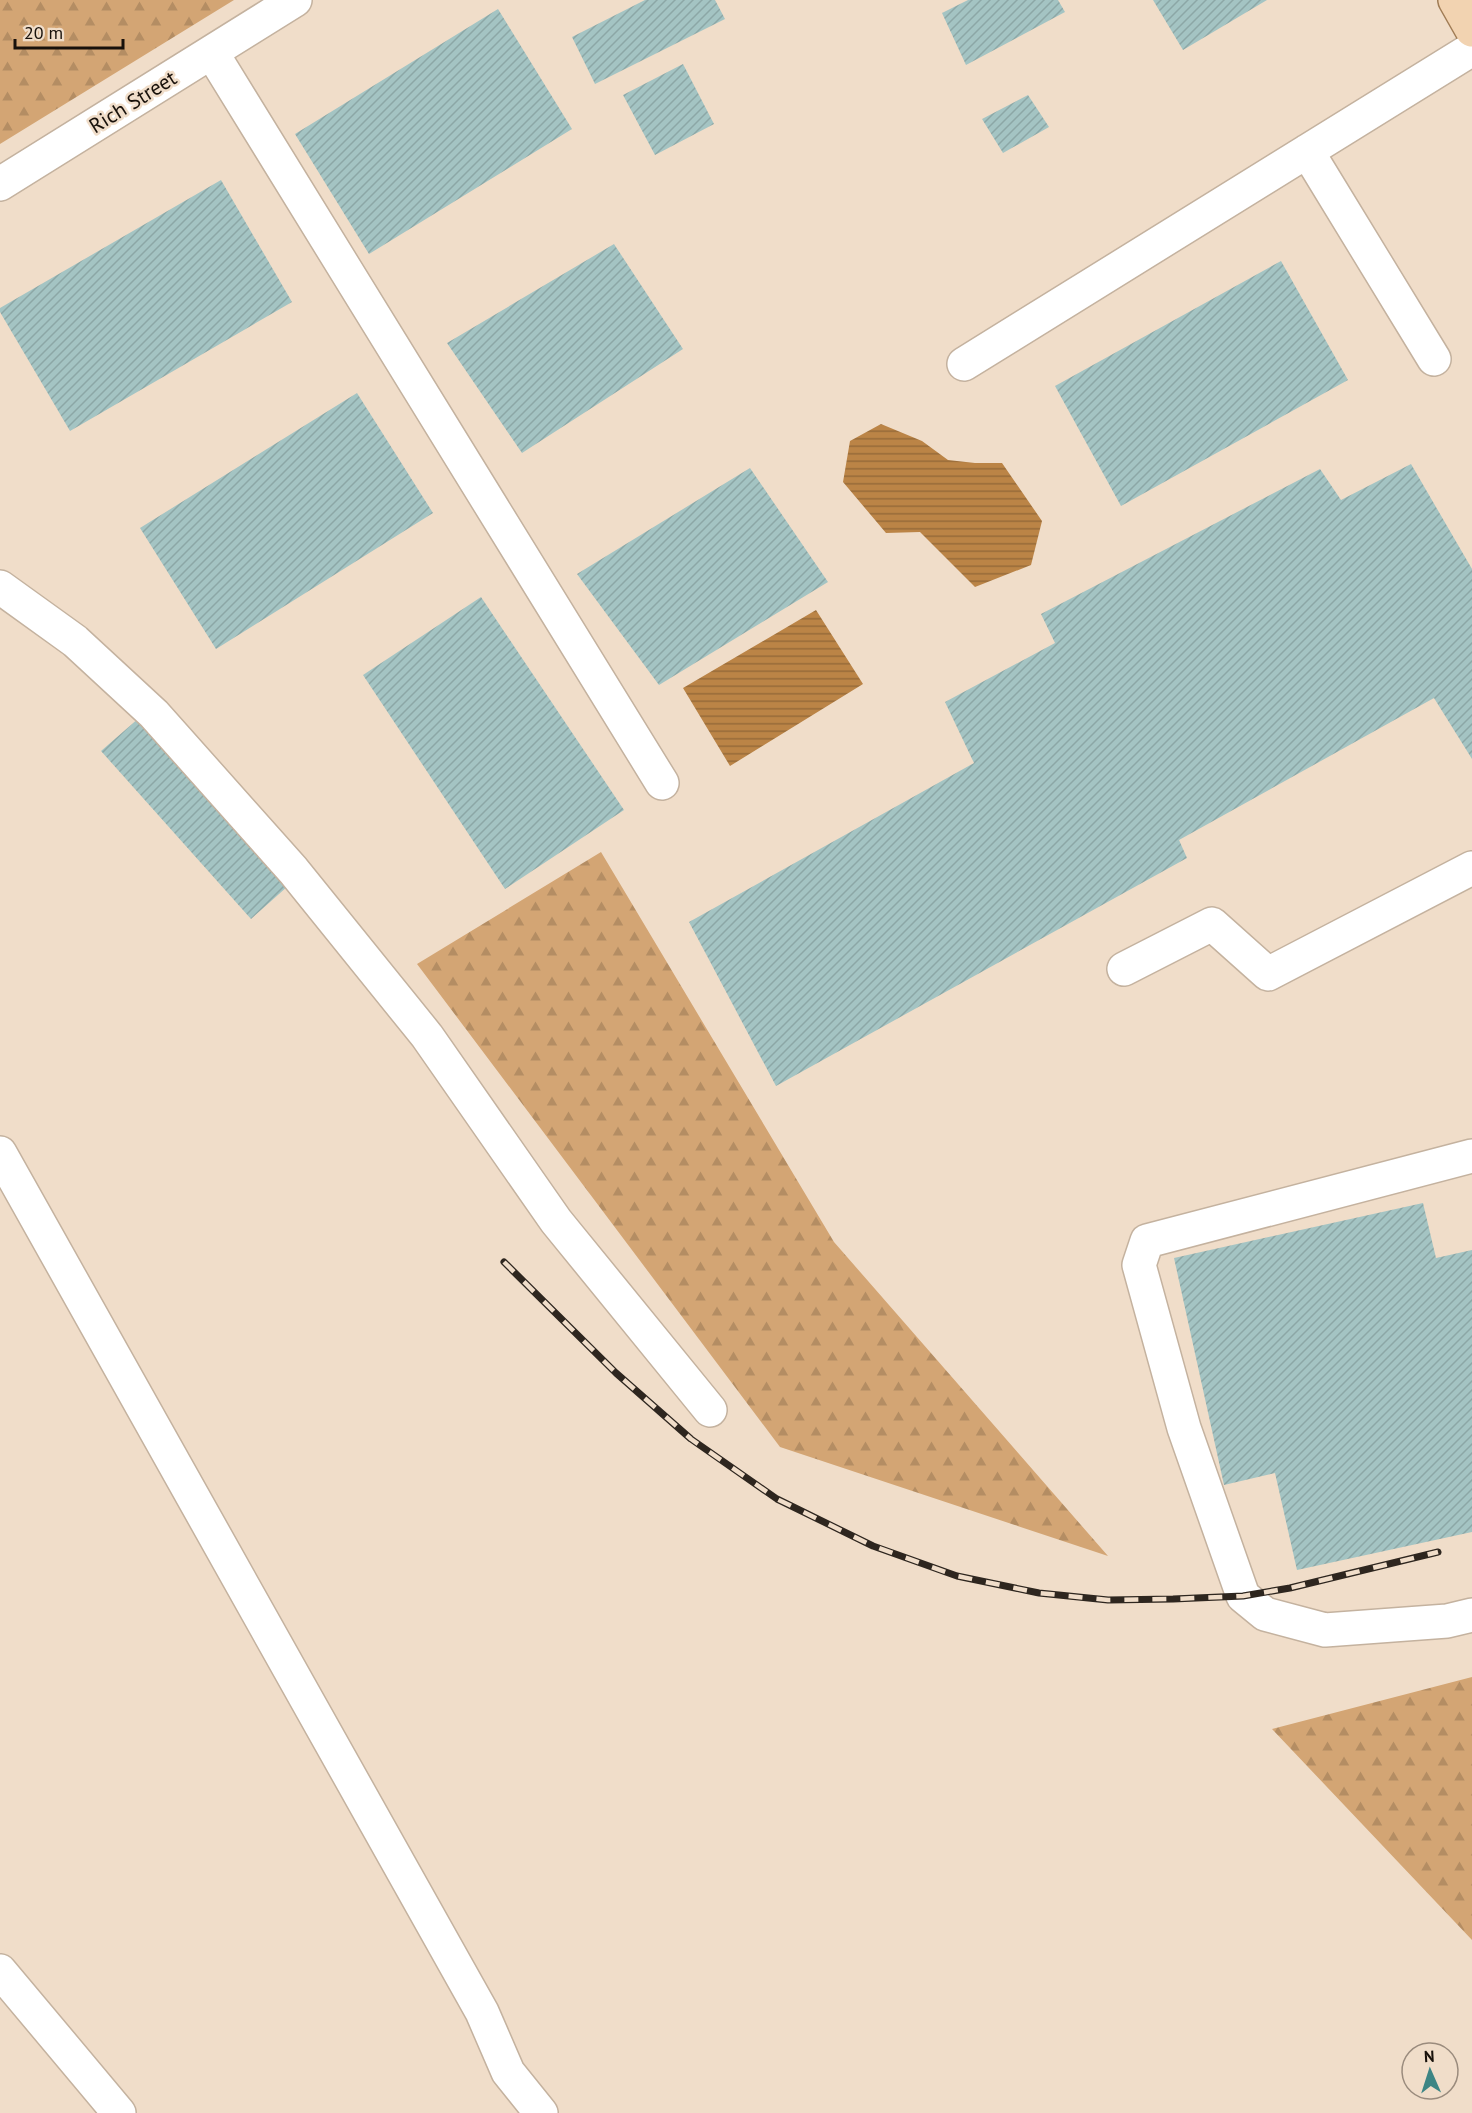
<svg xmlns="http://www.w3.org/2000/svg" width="1472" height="2113" font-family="'PT Sans',sans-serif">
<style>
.forest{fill:url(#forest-firs)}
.water{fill:url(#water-rules)}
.building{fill:url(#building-hatch)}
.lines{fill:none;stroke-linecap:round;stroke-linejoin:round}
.minor-casing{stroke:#c4b29f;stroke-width:36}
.major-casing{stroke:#a07c55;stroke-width:36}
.minor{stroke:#fff;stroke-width:33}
.major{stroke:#f2d3b1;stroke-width:33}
.rail-casing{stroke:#2e261f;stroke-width:7}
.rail{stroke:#f0ddc9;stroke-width:4.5;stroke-dasharray:14;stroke-linecap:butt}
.labels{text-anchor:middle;stroke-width:5;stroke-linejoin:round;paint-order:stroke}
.street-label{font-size:21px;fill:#18110b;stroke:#f0ddc9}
</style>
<defs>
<pattern id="forest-firs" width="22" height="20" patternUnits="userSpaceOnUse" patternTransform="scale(1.5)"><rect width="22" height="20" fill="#d3a574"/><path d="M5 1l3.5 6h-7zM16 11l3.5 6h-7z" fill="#b48d63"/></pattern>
<pattern id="water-rules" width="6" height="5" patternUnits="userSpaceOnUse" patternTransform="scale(1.5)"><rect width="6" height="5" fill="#bb8446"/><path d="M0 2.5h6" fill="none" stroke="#976b39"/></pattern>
<pattern id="building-hatch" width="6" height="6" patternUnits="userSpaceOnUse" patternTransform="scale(1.5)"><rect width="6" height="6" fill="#a4c4c3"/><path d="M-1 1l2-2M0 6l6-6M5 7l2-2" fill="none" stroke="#8ca7a6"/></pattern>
</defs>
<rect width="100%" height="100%" fill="#f0ddc9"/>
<!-- forest -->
<path class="forest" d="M0,0h234l-234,144z
M601,852l233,390 274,314 -328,-109 -363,-483z
M1472,1677v263l-200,-211z"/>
<!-- water -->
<path class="water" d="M881,424l41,17 26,19 27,3h27l40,58 -11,44 -56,22 -55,-55 -34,1 -43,-51 7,-41z
M816,610l47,74 -133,82 -47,-78z"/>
<!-- building -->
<path class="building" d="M645,0h70l10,19 -130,65 -23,-47z
M968,0h90l7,12 -99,53 -24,-52z
M1153,0h114l-84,50z
M498,9l74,120 -203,125 -74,-120z
M683,64l31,60 -59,31 -32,-60z
M1028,95l21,32 -46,26 -21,-34z
M221,180l71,122 -222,129 -70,-119v-4z
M614,244l69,105 -161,104 -75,-110z
M1281,261l67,119 -227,126 -66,-120z
M357,393l76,120 -217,136 -76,-121z
M1411,464l61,105v190l-38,-61 -255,142 8,18 -411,228 -87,-164 285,-159 -29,-61 110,-59 -14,-29 279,-145 21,31z
M750,468l78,114 -169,103 -82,-111z
M481,597l143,213 -119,79 -142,-214z
M139,718l149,168 -37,33 -150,-168z
M1423,1203l13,55 36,-8v282l-175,38 -22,-97 -51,12 -50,-227z"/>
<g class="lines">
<!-- minor casing -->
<g class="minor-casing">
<path id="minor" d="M212,53l450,730
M1307,151l127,208
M0,184l295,-184
M964,364l508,-315
M0,587l75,54 79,73 139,156 134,166 129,185 154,189
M1124,969l88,-45 56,50 204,-106
M0,1153l482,859 26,60 33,41
M1472,1156l-325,85 -8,24 45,163 59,168 22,18 60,16 122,-9 25,-6
M0,1971l119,142"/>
</g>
<!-- major casing -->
<g class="major-casing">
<path id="major" d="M1455,0l17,30"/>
</g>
<!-- minor -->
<use href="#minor" class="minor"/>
<!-- major -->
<use href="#major" class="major"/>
<!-- rail casing -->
<g class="rail-casing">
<path id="rail" d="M504,1262l112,111 75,66 86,60 96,47 84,30 82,17 69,7 65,-1 70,-3 47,-8 148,-36"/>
</g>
<!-- rail -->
<use href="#rail" class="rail"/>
</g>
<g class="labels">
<!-- street labels -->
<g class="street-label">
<text transform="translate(133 102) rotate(-32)" y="7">Rich Street</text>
</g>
</g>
<!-- north arrow -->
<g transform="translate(1430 2071) rotate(357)"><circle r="28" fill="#f0ddc9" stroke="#9a8b7d" stroke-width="1.5"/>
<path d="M0-4.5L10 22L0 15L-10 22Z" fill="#3d8584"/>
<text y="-9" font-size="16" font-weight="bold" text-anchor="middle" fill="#18110b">N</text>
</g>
<!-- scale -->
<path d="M15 39v9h108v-9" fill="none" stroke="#18110b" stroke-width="3"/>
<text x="24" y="39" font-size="18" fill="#18110b" stroke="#f0ddc9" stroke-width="4.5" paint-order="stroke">20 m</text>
</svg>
